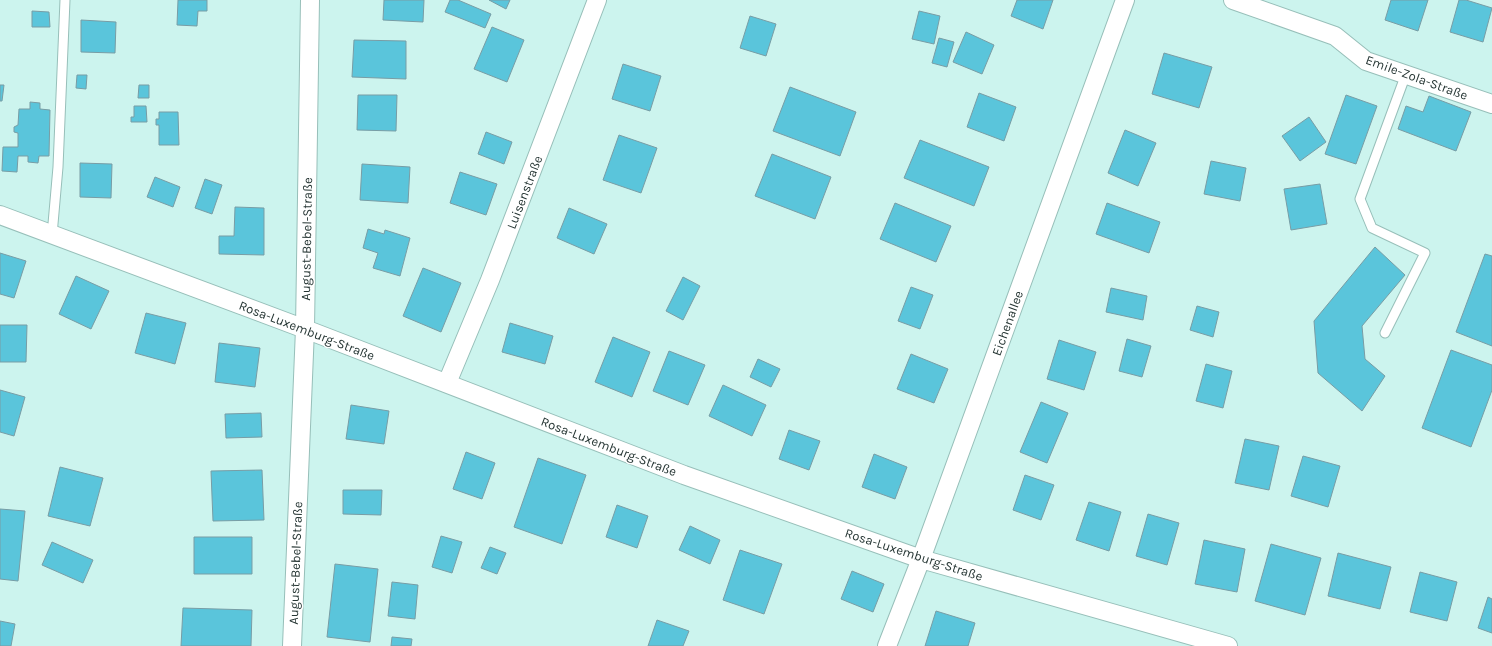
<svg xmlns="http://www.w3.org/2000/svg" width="1492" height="646" font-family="Karla,sans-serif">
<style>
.building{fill:#5ac5db;stroke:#789da5}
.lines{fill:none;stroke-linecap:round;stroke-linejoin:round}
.service-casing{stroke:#97bfb9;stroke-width:11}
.minor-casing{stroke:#97bfb9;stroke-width:20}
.service{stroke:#fff;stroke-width:9}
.minor{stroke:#fff;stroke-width:18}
.labels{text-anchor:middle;stroke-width:3;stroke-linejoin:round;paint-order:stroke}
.street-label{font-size:13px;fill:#253533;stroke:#fff}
</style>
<rect width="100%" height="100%" fill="#ccf4ee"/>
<!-- building -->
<path class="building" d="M178,0h29v11h-9l-1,15 -20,-1z
M384,0h40l-1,22 -40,-2z
M450,0h8l33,14 -6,14 -40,-16z
M489,0h21l-4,9z
M1017,0h36l-10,29 -32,-13z
M1391,0h37l-10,31 -33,-11z
M1459,0h7l26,8 -9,34 -33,-10z
M32,11l17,1 1,15h-18z
M919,11l21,5 -6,28 -22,-5z
M750,16l26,8 -10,32 -26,-8z
M81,20l35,2 -1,31 -34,-1z
M492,27l32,13 -17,42 -33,-13z
M966,32l28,13 -12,29 -29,-12z
M939,38l15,4 -7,25 -15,-4z
M354,40l52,1v38l-54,-2z
M1164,53l48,14 -13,41 -47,-14z
M623,64l38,12 -11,35 -38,-12z
M77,75h10l-1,14 -10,-1z
M0,85h4l-2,16h-2z
M139,85h10v13h-11z
M790,87l66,25 -16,44 -67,-25z
M979,93l37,14 -12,34 -37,-14z
M358,95h39l-1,36 -39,-1z
M1346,95l31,11 -21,58 -31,-10z
M1429,96l42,16 -15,39 -58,-22 8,-23 17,6z
M30,102l10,1v6l10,1 -1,46h-10l-1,7 -10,-1v-6h-10l-1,16 -15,-1 1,-24h15v-14l-4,-1v-5l4,-2 1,-16h11z
M134,106h12l1,16h-16v-5h3z
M159,112h19l1,33h-20v-20h-3v-6h3z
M1309,117l17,25 -26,19 -18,-25z
M1125,130l31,13 -18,43 -30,-13z
M486,132l26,10 -8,22 -26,-10z
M619,135l38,13 -16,45 -38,-13z
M920,140l69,27 -15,39 -70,-28z
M772,154l59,23 -16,42 -60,-23z
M1211,161l35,7 -6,33 -36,-7z
M80,163l32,1 -1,34 -31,-1z
M362,164l48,3 -2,36 -48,-3z
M460,172l37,12 -11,31 -36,-12z
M155,177l25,10 -7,20 -26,-10z
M205,179l17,6 -10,29 -17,-6z
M1320,184l7,40 -36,6 -7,-41z
M895,203l56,23 -15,36 -56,-23z
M1107,203l53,19 -11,31 -53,-19z
M235,207l29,1v47l-45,-1v-18h15z
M569,208l38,16 -13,30 -37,-16z
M368,229l16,5 1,-4 25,8 -10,38 -27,-8 5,-15 -15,-5z
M1375,247l30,28 -43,51 3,33 20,17 -23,35 -44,-38 -4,-52z
M0,253l26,8 -12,37 -14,-4z
M1485,254l7,2v90l-36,-14z
M423,268l38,15 -20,49 -38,-16z
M76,276l33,15 -18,38 -32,-15z
M683,277l17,9 -17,34 -17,-9z
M911,287l22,8 -13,34 -22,-8z
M1111,288l36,8 -4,24 -37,-8z
M1197,306l22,6 -6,25 -23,-7z
M146,313l40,10 -11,41 -40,-11z
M510,323l43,13 -8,28 -43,-12z
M0,325h27l-1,37h-26z
M613,337l37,15 -18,45 -37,-15z
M1127,339l24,7 -9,31 -23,-6z
M1059,340l37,12 -12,38 -37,-11z
M219,343l41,5 -5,39 -40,-5z
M1451,350l41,15v25l-21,57 -49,-19z
M669,351l36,14 -17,40 -35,-14z
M911,354l37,15 -14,34 -37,-14z
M758,359l22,10 -9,18 -21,-10z
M1206,364l26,7 -9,37 -27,-7z
M723,385l43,20 -14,31 -43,-20z
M0,390l25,7 -11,39 -14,-4z
M1041,402l27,11 -21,50 -27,-11z
M351,405l38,6 -5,33 -38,-5z
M261,413l1,24 -36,1 -1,-24z
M789,430l31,11 -11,29 -30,-11z
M1245,439l34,7 -10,44 -34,-7z
M466,452l29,11 -13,36 -29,-10z
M874,454l33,13 -12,32 -33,-12z
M1303,456l37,10 -12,41 -37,-11z
M538,458l48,17 -24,69 -48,-17z
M60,467l43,11 -13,48 -42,-10z
M262,470l2,50 -51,1 -2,-50z
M1025,475l29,10 -13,35 -28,-10z
M343,490h39l-1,25 -38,-1z
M1089,502l32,10 -12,39 -33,-11z
M617,505l31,11 -11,32 -31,-11z
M0,509l25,2 -7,70 -18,-2z
M1148,514l31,9 -12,42 -31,-9z
M690,526l30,14 -10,24 -31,-14z
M441,536l21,6 -10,31 -20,-6z
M194,537h58v37h-58z
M1204,540l41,9 -8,43 -42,-8z
M52,542l41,18 -10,23 -41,-18z
M1271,544l50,14 -16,57 -50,-14z
M490,547l16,6 -9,21 -16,-6z
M740,550l42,14 -18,50 -41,-14z
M1338,553l53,14 -11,42 -52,-13z
M335,564l43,5 -8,73 -43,-5z
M852,571l32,13 -11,28 -32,-13z
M1420,572l37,10 -10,39 -37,-9z
M392,582l26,3 -3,34 -27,-3z
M1488,597l4,2v34l-14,-5z
M183,608l69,2 -1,36h-70z
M936,611l39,12 -7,23h-43z
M657,620l32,11 -6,15h-35z
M0,621l15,3 -4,22h-11z
M392,637l20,2 -1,7h-20z"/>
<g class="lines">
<!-- service casing -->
<g class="service-casing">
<path id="service" d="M52,235l6,-68 7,-167
M1385,333l40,-80 -53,-25 -12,-29 46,-125"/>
</g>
<!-- minor casing -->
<g class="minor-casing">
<path id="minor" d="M1233,0l102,36 31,25 126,43
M0,215l305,114 379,146 237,84 307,87
M447,383l43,-103 107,-280
M292,646l13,-317 5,-329
M887,646l34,-87 204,-559"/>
</g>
<!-- service -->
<use href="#service" class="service"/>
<!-- minor -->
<use href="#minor" class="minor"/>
</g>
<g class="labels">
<!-- street labels -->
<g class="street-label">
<text transform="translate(1417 77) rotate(20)" y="5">Emile-Zola-Straße</text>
<text transform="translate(524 192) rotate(-69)" y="5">Luisenstraße</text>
<text transform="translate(306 239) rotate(-89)" y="5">August-Bebel-Straße</text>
<text transform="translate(1007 323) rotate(-70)" y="5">Eichenallee</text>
<text transform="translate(307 330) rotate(21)" y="5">Rosa-Luxemburg-Straße</text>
<text transform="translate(609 446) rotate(21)" y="5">Rosa-Luxemburg-Straße</text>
<text transform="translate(914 554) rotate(18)" y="5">Rosa-Luxemburg-Straße</text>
<text transform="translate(295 563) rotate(-88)" y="5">August-Bebel-Straße</text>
</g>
</g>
</svg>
